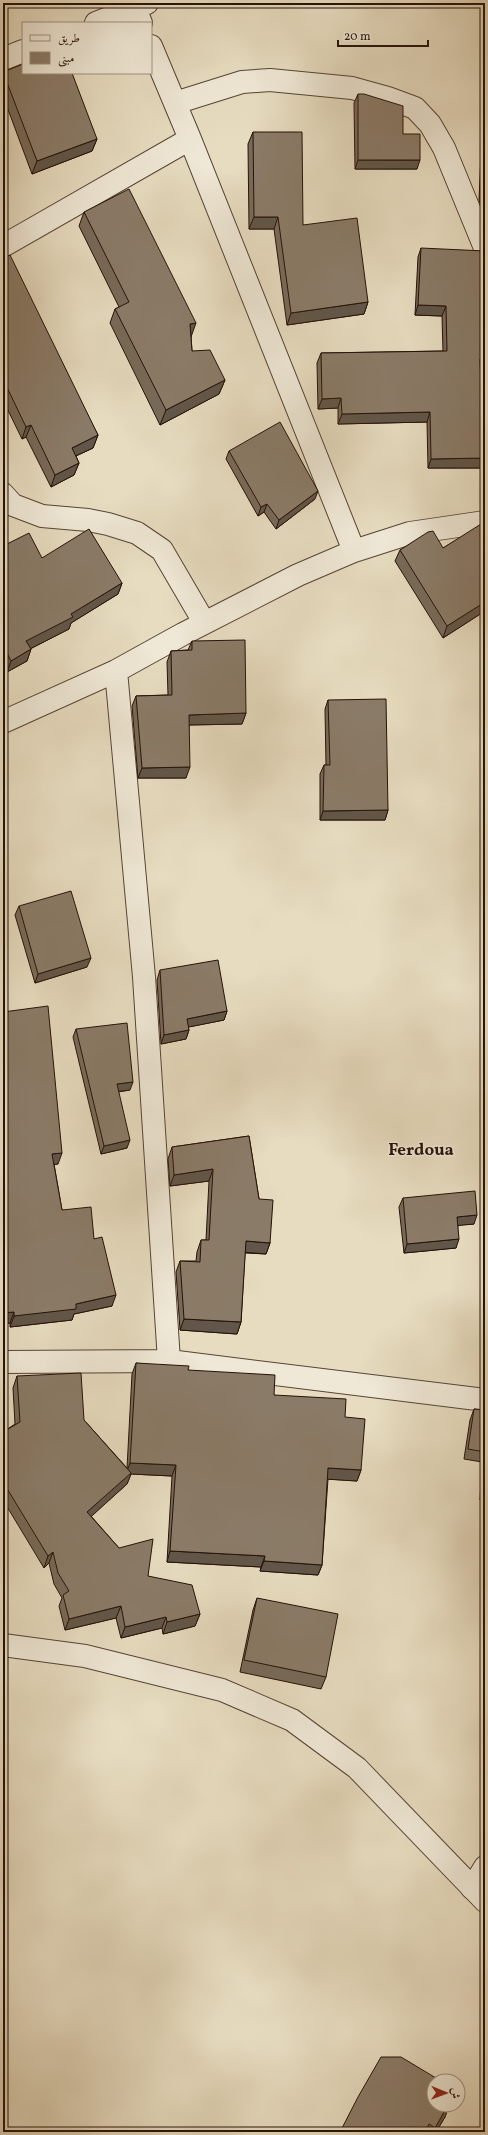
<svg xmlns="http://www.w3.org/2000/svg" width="488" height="2135" font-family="Vollkorn,Amiri,serif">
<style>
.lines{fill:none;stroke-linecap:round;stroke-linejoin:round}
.minor-casing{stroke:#564436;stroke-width:24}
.tertiary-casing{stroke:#564436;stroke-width:24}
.minor{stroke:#efe8d6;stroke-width:22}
.tertiary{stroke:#efe8d6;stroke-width:22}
.wall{fill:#776a59;stroke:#251108}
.shaded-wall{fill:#615649;stroke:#251108}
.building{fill:#8a7b68;stroke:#251108}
.labels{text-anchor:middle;stroke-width:3;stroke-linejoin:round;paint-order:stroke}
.quarter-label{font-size:17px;font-weight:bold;fill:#251108;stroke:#efe8d6}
</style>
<rect width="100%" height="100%" fill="#e7dcc0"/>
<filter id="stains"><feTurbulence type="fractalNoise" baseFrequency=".005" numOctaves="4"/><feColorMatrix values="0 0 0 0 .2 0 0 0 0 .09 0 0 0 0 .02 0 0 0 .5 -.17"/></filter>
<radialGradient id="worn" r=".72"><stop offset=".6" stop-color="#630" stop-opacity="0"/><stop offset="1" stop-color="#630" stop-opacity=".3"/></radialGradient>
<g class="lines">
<!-- minor casing -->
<g class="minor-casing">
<path id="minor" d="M135,8l6,15
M151,46l39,93 164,412
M175,103l67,-21 28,-2 82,8 36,10 27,10 15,16 14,24 41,100
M3,246l187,-107
M3,494l10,11 29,11 46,4 20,4 29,9 25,17 42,72
M116,671l28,306 25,384
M3,722l113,-51 67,-37 115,-59 56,-24 56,-18 75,-11
M3,1362l166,-1 316,39
M472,1888l13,-21"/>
</g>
<!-- tertiary casing -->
<g class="tertiary-casing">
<path id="tertiary" d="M96,23l51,-20
M3,59l20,-8
M3,1645l82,11 137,34 70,30 65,48 128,133"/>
</g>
<!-- minor -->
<use href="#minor" class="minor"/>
<!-- tertiary -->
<use href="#tertiary" class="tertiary"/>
</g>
<!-- wall -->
<path class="wall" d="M3,72l94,67 -5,12 -60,23 -29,-78z
M358,94l45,40 14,35h-62l-1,-66z
M253,132l50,93 65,77 -4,12 -77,11 -13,-96h-25l-1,-85z
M484,144h1v67h-2l-4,-11 2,-46z
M84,212l107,124 1,15 33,29 -6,14 -59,31 -50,-102 5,-14 4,-2 -40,-81z
M421,248l60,71 -1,48 2,47h3v54h-57l-1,-46 -89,2v-16l-20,1 -1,-46 4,-10 122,-2 -1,-35 -27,-1 3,-58z
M3,258l95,177 -5,13 -17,8 3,7 -5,12 -23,12 -25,-50 -4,2 -19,-39z
M229,451l86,48 -39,30 -12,-17 -6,4 -32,-57z
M485,523v88l-42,27 -48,-77 5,-11 43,-2z
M3,546l39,12 80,25 -4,11 -47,29 -2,6 -39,20h1l-4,12 -20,11 -4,-7z
M192,641l54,72 -4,11 -53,1 -3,53h-48l-6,-72 4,-10 32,-1 -1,-33 4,-11 17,-1z
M328,700l60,110 -3,10h-65v-46l4,-9h2l-1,-56z
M19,906l68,61 -52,16 -20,-68z
M160,970l67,41 -3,9 -36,7 1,3 -3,9 -25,5 -4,-64z
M3,1012l55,152h-4l8,46 32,29 18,67 -38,8 -2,6 -62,7v-4l-7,1z
M76,1029l54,61 -12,2 9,56 -26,6 -28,-117z
M249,1136l10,63 11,44 -4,11 -21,-1 -4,69 -4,12 -57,-4 -4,-58 4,-11h16l1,-9 4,-12h5l3,-59 -39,5 -2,-27 4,-12z
M403,1198l71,26 -16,1 -2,23 -52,5 -5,-46z
M136,1363l52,7 86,25 71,22 16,53 -4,11 -29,-2 -6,86 -4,10 -58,-4 1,-4 -94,-5 5,-86 -41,-2 -4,10 -36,32 28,32 29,28 52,38 -5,12 -32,8 -1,-6 -41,10 -5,-20 -51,12 -6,-24 3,-8 -8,-14 -5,-21 -5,5 -41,-68v-68l12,-8 -2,-36 4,-12 67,44 43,48 5,-94z
M474,1409l11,1v91l-5,-1 2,-38 -18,-3 6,-39z
M257,1598l69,79 -5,12 -81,-17 13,-62z
M434,2105h15l-4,12 -9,15h-96z"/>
<!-- shaded-wall -->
<path class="shaded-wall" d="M97,139l-5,12 -60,23 5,-13z
M358,160h62l-3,9h-62z
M254,217h24l-4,12h-25z
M368,302l-4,12 -77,11 4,-12z
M418,305l28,1 -4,10 -27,-1z
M196,323l-5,14 -1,-13z
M480,359h3l-3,10z
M225,380l-6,14 -59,31 6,-15z
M341,398l-3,10 -20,1 4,-10z
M430,412l-3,10 -89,2 4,-10z
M31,425l-5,12 -4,2 4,-12z
M98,435l-5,13 -26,12 5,-12z
M485,458v10h-57l3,-9z
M79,463l-5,12 -23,12 4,-12z
M318,491l-3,8 -39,30 3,-9z
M267,504l-3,8 -6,4 3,-9z
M122,583l-4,11 -47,29 -2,6 -47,24 4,-12z
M485,602v9l-42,27 4,-12z
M31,649l-4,12 -20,11 4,-11z
M246,713l-4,11 -57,1 4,-10z
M190,767l-4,11h-48l4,-10z
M388,810l-3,10h-65l3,-9z
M91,958l-4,9 -52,16 3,-9z
M227,1011l-3,9 -40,8 3,-9z
M189,1030l-3,9 -25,5 3,-9z
M133,1082l-3,8 -16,2 3,-8z
M130,1140l-3,8 -26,6 3,-8z
M62,1153l-4,11 -10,1 4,-11z
M213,1169l-4,12 -39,5 4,-11z
M477,1215l-3,9 -21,2 4,-9z
M459,1239l-3,9 -52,5 3,-9z
M246,1241l24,2 -4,11 -24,-2z
M116,1295l-4,11 -38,8 -2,6 -62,7 4,-11 62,-12z
M14,1312l-4,11 -7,1v-11z
M184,1319l57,3 -4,12 -57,-4z
M130,1463l46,2 -4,11 -41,-2 -4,10 -44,40 4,-12 39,-38z
M328,1468l33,2 -4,11 -33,-2z
M484,1490h1v11l-5,-1z
M170,1551l95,5 -4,11 -94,-5z
M53,1552l-4,11 -5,5 4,-12z
M264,1561l58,4 -4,10 -58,-4z
M121,1606l-5,12 -51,12 4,-11z
M200,1614l-5,12 -32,8 4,-12z
M166,1617l-4,11 -41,10 4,-11z
M448,2105h1l-4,12 -9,15h-3l2,-4z"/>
<!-- building -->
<path class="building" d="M23,64v9h49l25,66 -60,22 -34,-89z
M358,94h6l39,12v28h17v26h-62z
M253,132h49l1,93 54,-7 11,84 -77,11 -13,-96h-24z
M484,144h1v54l-3,-7z
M129,189l67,134 -6,1 2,27 18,-1 15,30 -59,30 -51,-101 14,-7 -45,-90z
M421,248l64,3 -4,68h2v40h-3l2,55h3v44l-54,1 -1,-47 -88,2 -1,-16 -19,1 -1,-46 126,-2 -1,-45 -28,-1z
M10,255l88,180 -26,13 7,15 -24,12 -24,-50 -5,2 -23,-48v-121z
M280,422l38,69 -39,29 -12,-16 -6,3 -32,-56z
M485,523v79l-38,24 -47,-76 28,-18 5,-1 10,17 38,-24z
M89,529l33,54 -51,31 2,3 -47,24 5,8 -20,12 -6,-12 -2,1v-104l26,-13 13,25z
M245,640l1,73 -57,2 1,52 -48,1 -6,-72 36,-1 -1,-44 21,-1v-9z
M386,699l2,111 -65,1 1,-46h6l-2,-65z
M71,891l20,67 -53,16 -19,-68z
M218,960l9,51 -40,8 2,11 -25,5 -4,-65z
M48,1006l14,147 -10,1 10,56 29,-3 3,32 8,-2 14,58 -40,9v5l-62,7v-4l-11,1v-301z
M127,1023l6,59 -16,2 13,56 -26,6 -28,-117z
M249,1136l10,63 14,1 -3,43 -24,-2 -5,81 -57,-3 -4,-58 20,1 1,-22h8l4,-71 -39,6 -2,-28z
M475,1191l2,24 -20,2 2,22 -52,5 -4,-46z
M136,1363l53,3 -1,4 87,5 -1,20 72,4 -1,18 20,2 -4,51 -33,-2 -6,97 -58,-4 1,-5 -95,-5 6,-86 -46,-2z
M81,1373l3,47 47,53 -44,39 32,36 34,-9 -5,37 44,9 8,29 -33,8 -1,-5 -41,10 -4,-21 -52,13 -6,-24 6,-4 -11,-18 -5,-21 -5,4 -45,-74v-50l17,-10 -3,-46z
M474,1409l11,1v42l-17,-3z
M485,1472v18h-1z
M257,1598l81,16 -12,63 -82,-17z
M3,1759h4l-4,105z
M3,1958h3l-2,26h-1z
M381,2057h20l40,24h-7v24h14l-13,23 -6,-4 -3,8h-86l18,-35z"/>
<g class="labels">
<!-- quarter labels -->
<g class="quarter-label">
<text x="421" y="1155">Ferdoua</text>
</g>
</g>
<!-- margin -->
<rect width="488" height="2135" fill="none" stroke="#e7dcc0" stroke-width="16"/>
<rect x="4" y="4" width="480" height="2127" fill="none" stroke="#251108" stroke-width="2"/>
<rect x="8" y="8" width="472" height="2119" fill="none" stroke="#251108"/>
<!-- legend -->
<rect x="22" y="22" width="130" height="52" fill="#efe8d6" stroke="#9e9284"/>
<rect x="30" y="35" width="20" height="6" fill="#efe8d6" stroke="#9e9284"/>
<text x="58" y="42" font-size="12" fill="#251108">طريق</text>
<rect x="30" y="52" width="20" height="12" fill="#8a7b68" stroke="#9e9284"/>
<text x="58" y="62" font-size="12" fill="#251108">مبنى</text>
<!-- north arrow -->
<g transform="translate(446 2093) rotate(91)"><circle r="19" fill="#efe8d6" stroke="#9e9284"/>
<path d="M0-3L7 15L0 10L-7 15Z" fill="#8f2418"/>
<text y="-6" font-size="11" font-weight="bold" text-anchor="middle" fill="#251108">ش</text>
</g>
<!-- scale -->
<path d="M338 40v6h90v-6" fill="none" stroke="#251108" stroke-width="2"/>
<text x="344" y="40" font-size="12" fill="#251108" stroke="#efe8d6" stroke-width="3" paint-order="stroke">20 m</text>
<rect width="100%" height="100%" filter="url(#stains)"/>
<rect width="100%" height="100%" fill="url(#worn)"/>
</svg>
